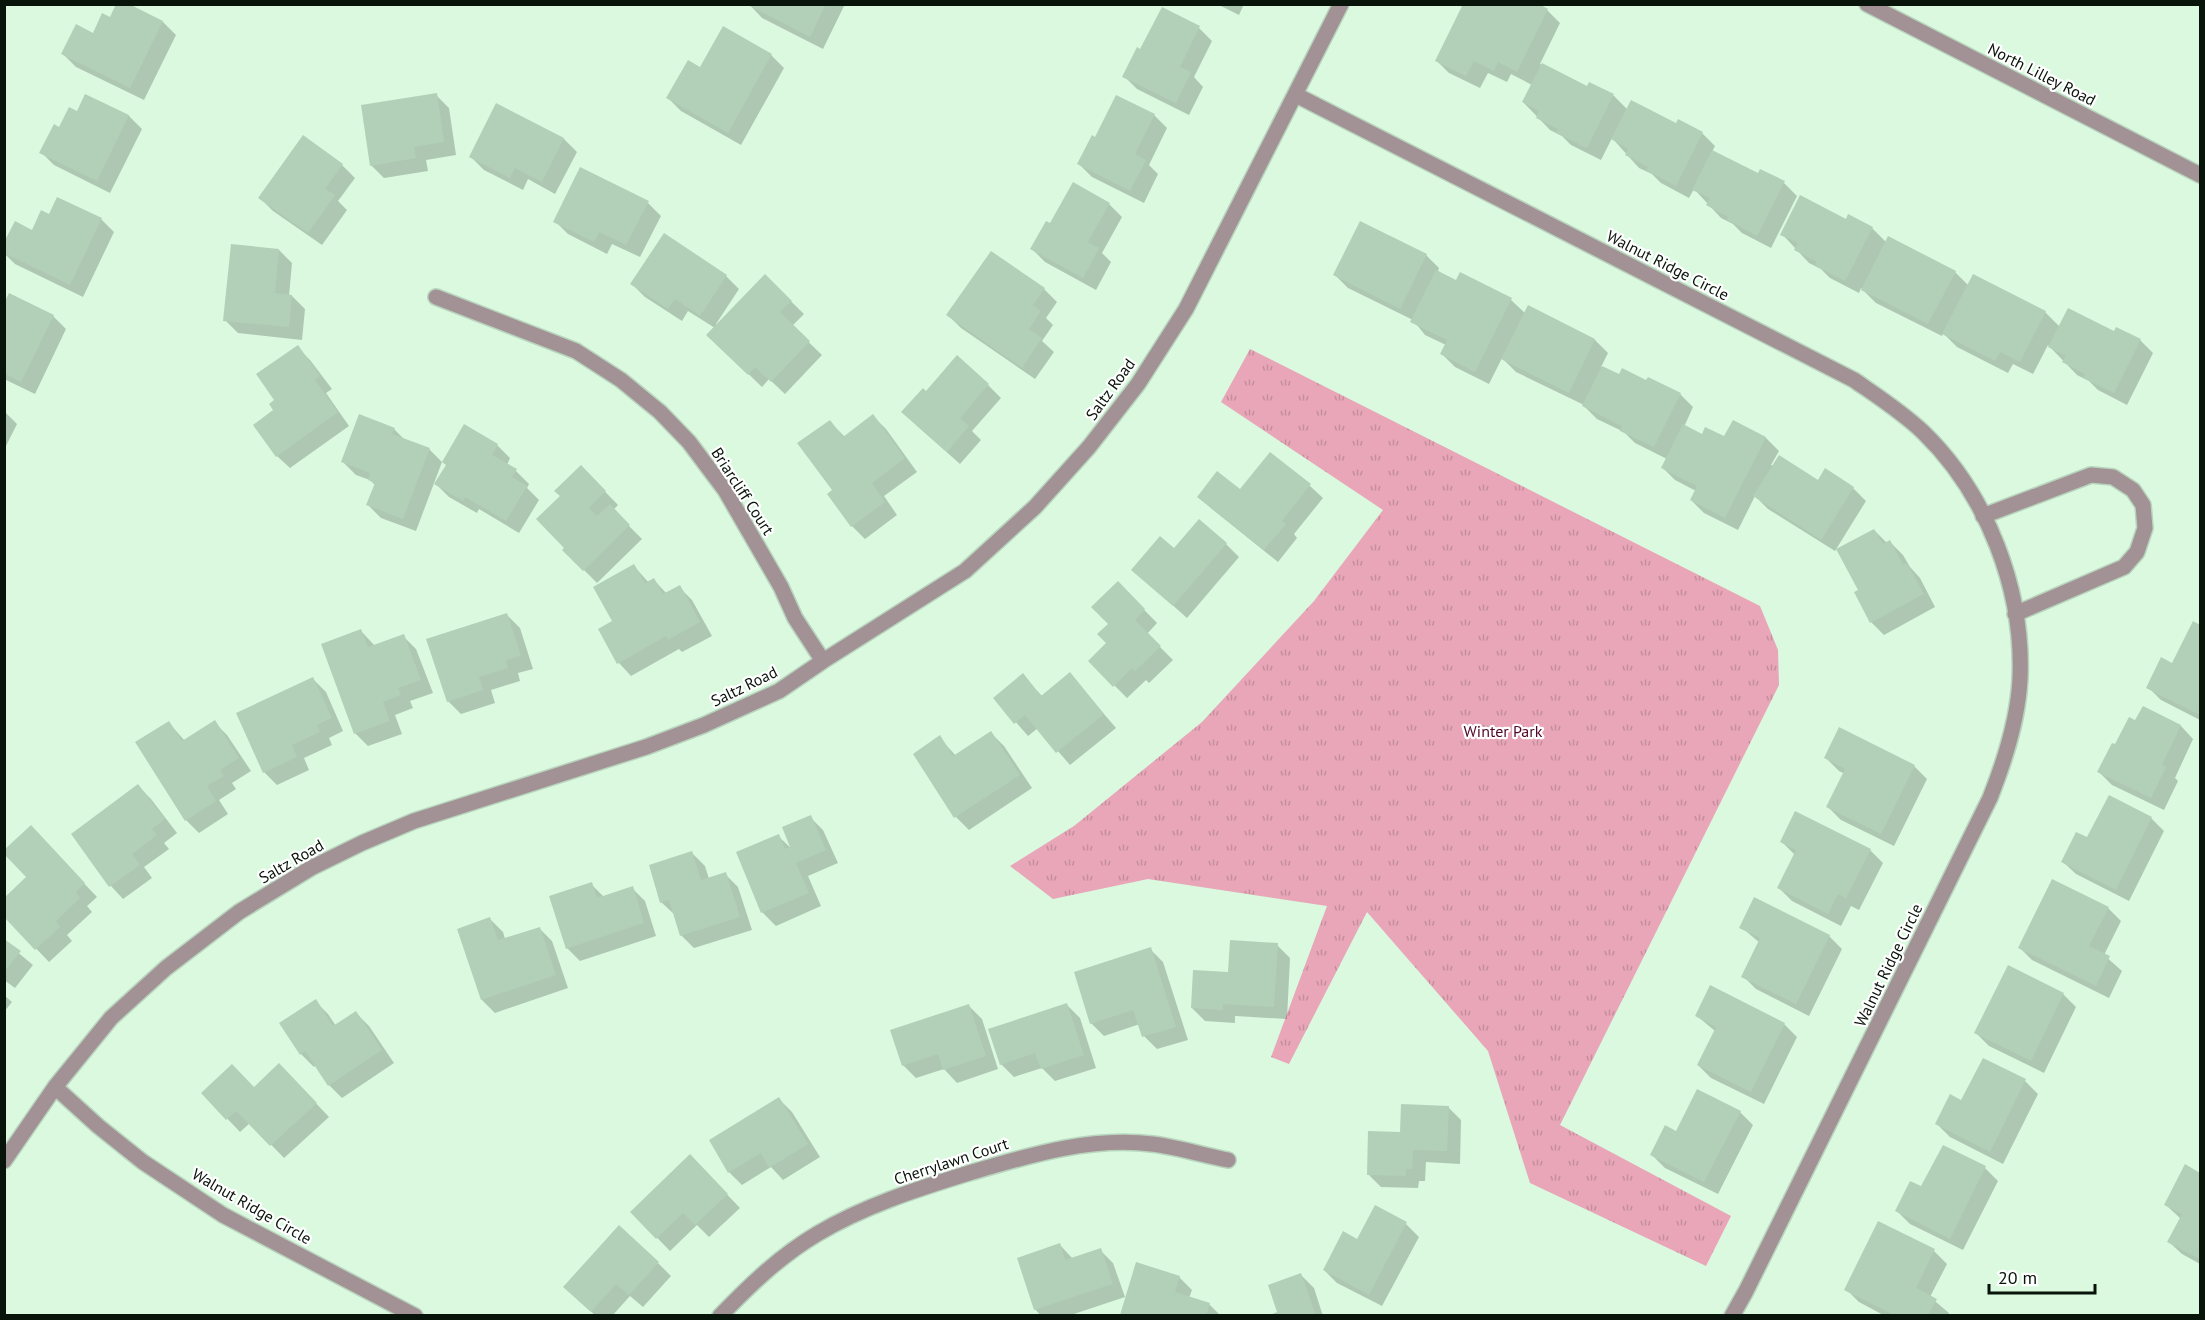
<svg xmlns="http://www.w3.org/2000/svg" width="2205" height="1320" font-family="'PT Sans',sans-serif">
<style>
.park{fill:url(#park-tufts)}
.shadow{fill:#0003}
.building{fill:#b2d0b7}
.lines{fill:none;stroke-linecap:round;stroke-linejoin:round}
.minor-casing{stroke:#b8d4bd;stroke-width:18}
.tertiary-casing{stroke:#b8d4bd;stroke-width:18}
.minor{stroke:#a29195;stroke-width:15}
.tertiary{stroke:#a29195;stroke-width:15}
.labels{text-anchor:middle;stroke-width:4.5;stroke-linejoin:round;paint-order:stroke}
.street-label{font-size:16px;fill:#08130a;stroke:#fff}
.park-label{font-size:16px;fill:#500727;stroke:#fff}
</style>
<defs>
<pattern id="park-tufts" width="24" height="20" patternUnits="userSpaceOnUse" patternTransform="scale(1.5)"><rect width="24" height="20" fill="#e8a6b8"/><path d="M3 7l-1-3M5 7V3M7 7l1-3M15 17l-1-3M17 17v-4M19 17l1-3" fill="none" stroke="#c68e9d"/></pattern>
</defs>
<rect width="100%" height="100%" fill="#daf9df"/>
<!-- park -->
<path class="park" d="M1250,349l510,257 18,44 1,35 -219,440 171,91 -25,50 -176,-83 -42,-132 -121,-139 -78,152 -18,-7 56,-151 -179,-27 -95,20 -43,-33 64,-40 128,-104 112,-121 69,-91 -162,-108z"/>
<!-- shadow -->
<path class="shadow" d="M126,4l37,18 13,13 -32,65 -68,-33 -13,-13 31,-19z
M749,4h96l-22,45 -61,-31z
M1217,4h27l-5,11z
M1547,10l13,13 -20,41 48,24 2,-4 24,12 14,14 74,23 13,13 -3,6 46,23 26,8 13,13 -26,52 -29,-15 -9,-9 -12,-6 -27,-29 -5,9 -28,-15 -9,-9 -13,-6 -27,-30 -11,22 -30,-15 -9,-9 -12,-6 -27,-28 9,-17 -21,-11 -4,8 -19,-9 -8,15 -31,-15 -13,-13z
M724,28l47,27 13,13 -43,77 -60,-34 -13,-13 32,-29z
M1199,28l13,13 -18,36 9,10 -14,28 -52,-26 -13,-13 17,-25z
M436,95l13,13 7,47 -30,5 2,11 -44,7 -13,-13z
M86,96l43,20 13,13 -32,64 -56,-28 -13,-13 19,-23 17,-16z
M1154,115l13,13 -18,37 9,9 -14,29 -52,-26 -13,-13 17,-25z
M564,139l13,13 -22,42 -27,-15 -5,11 -39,-20 -13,-13z
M342,165l13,13 -17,23 9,9 -25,35 -49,-34 -13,-13z
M648,203l13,13 -21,41 -28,-13 -5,10 -39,-20 -13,-13z
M1109,204l13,13 -20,36 9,9 -15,28 -51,-28 -13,-13z
M50,216l51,3 13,13 -31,65 -68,-33 -11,-11v-7l28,-14z
M1846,221l26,7 15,15 68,29 14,14 76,26 15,15 54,6 26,7 13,13 -26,52 -29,-15 -9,-9 -12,-6 -29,-30 -15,29 -20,-10 -5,9 -51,-26 -14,-14 -1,3 -66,-33 -15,-15 -2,5 -29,-15 -9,-9 -12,-6 -27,-29z
M279,250l13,13 -3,33h3l13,13 -3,31 -64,-7 -13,-13z
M1426,255l13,13 -1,3 19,11 4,-8 50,26 15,14 69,26 13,13 -7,14 18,9 28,6 33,12 13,13 -9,20 18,10 23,1 9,-16 32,16 13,13 -8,14 3,1 44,16 7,-12 28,18 13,13 -31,50 -67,-42 -13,-13 -17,34 -34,-17 -13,-13 5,-9 -21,-11 -13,-13 5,-8 -32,-16 -11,-11 -27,-13 -15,-15 -66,-32 -14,-14 -13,26 -34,-17 -13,-13 4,-9 -21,-10 -12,-15 -65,-32 -13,-13z
M726,276l13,13 -23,35 1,1 48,-49 39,38 -12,12 30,29 -37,39 -16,-15 -7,8 -54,-52 7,-7 -27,-17 -6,10 -37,-24 -13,-13z
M1044,289l13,13 -11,16 7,7 -11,16 12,11 -19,27 -74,-51 -13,-13z
M4,307l49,9 13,13 -31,65 -31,-15z
M297,347l13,13 22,29 -6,4 23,33 -59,42 -13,-12 -2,-45 2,-11z
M988,385l13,13 -29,33 9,9 -21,24 -44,-39 10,-32z
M4,411l13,13 -13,26z
M873,416l13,13 31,43 -33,24 13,19 -32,24 -13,-13 -23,-32 5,-4 -4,-68 15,15z
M394,429l11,11 24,9 13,13 -26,69 -35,-13 -13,-13 7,-20 -5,-5 -14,-5 -13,-13z
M497,445l13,13 -3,7 9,6 13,13 -2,4 12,12 -20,33 -40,-24 -2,4 -28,-16 -13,-13z
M581,467l37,38 -5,5 29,29 -45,44 -33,-33 -2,-54z
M1310,486l13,12 -29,36 3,4 -19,24 -66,-53 -13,-12z
M1874,530l13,13 3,-1 13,13 7,12 10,11 15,29 -51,28 -13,-13 -11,-32z
M1226,544l13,13 -52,61 -54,-48 41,-20z
M634,566l15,17 5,-3 13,14 12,-7 13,13 20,36 -30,16 -3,-3 -48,27 -12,-13 -5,-42z
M1118,583l39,40 -10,11 26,26 -24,23 -3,-3 -19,18 -37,-37 18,-18z
M507,615l13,13 13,41 -15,4 2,8 -29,9 4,13 -34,11 -13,-13z
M2194,623l6,3v94l-39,-20 -13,-13 25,-22z
M361,631l14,15 28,-10 13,13 17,44 -23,8 3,7 -18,7 7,19 -34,12 -13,-13z
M1070,674l46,54 -46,37 -32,-37 -10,8 -33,-38 27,-23 21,22z
M313,679l13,13 17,39 -14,7 3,7 -28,13 5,12 -32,15 -13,-13z
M214,722l13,13 24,36 -19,12 4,6 -17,11 9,14 -29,19 -13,-13 -17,-97 16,18z
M2136,722l45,4 12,13 -18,39 3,3 -14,29 -52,-25 -13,-13 17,-26z
M991,733l13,13 28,42 -63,42 -13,-13 -17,-80 17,19z
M1826,758l88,8 13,13 -33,67 -53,-26 -13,-13 17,-33 -6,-3z
M138,786l13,13 26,34 -13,10 5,6 -25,18 8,11 -29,21 -12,-13 -38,-51z
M810,817l13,13 15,33 -30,13 13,30 -45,20 -13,-13 -25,-60 40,-17 15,14z
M2151,818l13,13 -35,70 -53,-27 -13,-12 25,-23z
M43,840l54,57 -10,9 5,6 -25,23 5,6 -23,21 -45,-47 25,-37z
M1781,841l89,9 13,13 -24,47 -8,-4 -10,20 -49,-25 -13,-13 16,-33z
M692,853l13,13 4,13 16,-5 13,13 14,43 -58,18 -13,-13 -6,-20 -14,-13z
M591,884l13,13 28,-9 13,13 11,35 -76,25 -13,-13z
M2108,908l13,13 -17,34 18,16 -13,27 -77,-38 -13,-13z
M490,919l13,13 2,7 34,-11 13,13 16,47 -73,25 -13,-13z
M1741,927l88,9 13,13 -33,67 -53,-27 -13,-13 17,-33z
M4,941l29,24 -18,23 -11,-8z
M1277,945l13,13 -3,61 -52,-3v7l-30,-2 -13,-13z
M1150,949l13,13 25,78 -31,9 -13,-13 -4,-12 -36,12 -13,-13z
M2008,967l55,27 13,13 -32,66 -55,-27 -13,-13z
M1711,987l73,37 13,13 -33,67 -53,-26 -13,-13 17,-34 -18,-15z
M4,995l8,7 -8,10z
M315,1001l13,13 8,12 20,-13 13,13 25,37 -52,35 -13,-13 -13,-20 -2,2 -13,-13z
M1067,1005l13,13 16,50 -41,13 -13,-13 -28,9 -13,-13z
M969,1006l13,13 16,50 -41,14 -13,-14 -28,9 -13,-13z
M292,1078l37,39 -45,41 -34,-35 -10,9 -37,-39 51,-4z
M2025,1081l13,13 -35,70 -53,-27 -13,-13 25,-22z
M779,1099l13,13 28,45 -37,23 -12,-13 -29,18 -13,-13z
M1448,1107l13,13 -1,44 -34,-2 -1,19h-6l-1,7 -37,-1 -13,-13 34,-41z
M1740,1112l13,13 -35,69 -53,-26 -13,-13 25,-22z
M1943,1147l42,21 13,13 -35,69 -53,-26 -13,-13 25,-23z
M690,1156l50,52 -31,29 -12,-12 -27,26 -38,-39z
M2185,1166l15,8v90l-18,-10 -13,-12 12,-23 -15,-14z
M1406,1224l13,13 -37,69 -45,-23 -13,-13 34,-29z
M1060,1245l13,14 27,-9 13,13 12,34 -57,19h-27l-6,-7z
M1934,1251l13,13 -17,33 19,16 -2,3h-62l-26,-14 -13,-13z
M658,1263l13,13 -28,31 -13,-11 -18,20h-16l-18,-16z
M1301,1275l13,13 9,28h-52l8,-3z
M1179,1277l13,13 -3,8 20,6 12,12 -100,-2z"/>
<!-- building -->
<path class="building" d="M116,4h13l34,17 -33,67 -69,-34 15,-30 17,9 9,-20 8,4z
M746,4h80l-16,33z
M1463,4h76l9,5 -31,63 -19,-10 -4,9 -20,-10 -8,15 -31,-15z
M1162,7l38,19 -20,41 11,5 -15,31 -54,-26 15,-30 3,2z
M723,26l49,28 -44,79 -62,-35 22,-38 12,7z
M1542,63l45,23 2,-4 25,12 -27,54 -31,-15 2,-4 -22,-11 3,-7 -17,-9z
M437,93l7,49 -30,5 2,11 -46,8 -9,-61z
M85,94l44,21 -32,66 -58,-28 15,-29 5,3 10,-20 8,4z
M1116,95l39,19 -20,40 11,6 -16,31 -53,-27 15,-29 3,2z
M1631,100l45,23 2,-4 25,13 -27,54 -30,-16 2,-3 -23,-12 3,-6 -17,-10z
M496,103l68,35 -22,44 -27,-14 -5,10 -41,-21z
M303,135l40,29 -18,25 10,6 -27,38 -50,-35z
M1712,150l46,23 2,-4 25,12 -28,55 -30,-16 1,-3 -22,-12 4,-7 -18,-8z
M580,167l69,34 -23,44 -27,-13 -5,10 -41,-20z
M1073,182l37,21 -22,39 11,6 -16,30 -53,-29 16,-28 4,2z
M1800,195l46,24 2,-5 25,13 -28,54 -30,-15 2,-4 -23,-12 4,-7 -18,-8z
M57,197l45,21 -32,67 -66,-32v-11l11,-21 17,9 9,-20 8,4z
M1360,221l67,33 -27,55 -67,-34z
M664,233l63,42 -27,41 -25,-17 -7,10 -38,-25z
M1888,236l68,35 -28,53 -67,-34z
M231,244l48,5 -4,44 17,2 -3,32 -66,-6z
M991,251l54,37 -12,17 8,6 -12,18 13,9 -20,30 -76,-53z
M1436,270l20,10 4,-8 52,26 -37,74 -35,-18 7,-14 -37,-18z
M765,274l27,27 -12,11 30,29 -39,41 -16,-15 -7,8 -42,-40z
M1973,274l73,37 -26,51 -20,-10 -5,9 -53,-27z
M9,293l45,22 -33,67 -17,-9v-70z
M1528,305l67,34 -26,54 -68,-34z
M2068,308l46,23 2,-4 25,12 -27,54 -31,-15 2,-4 -23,-12 4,-6 -18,-9z
M298,345l22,31 -5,4 23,32 -62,45 -23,-32 20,-15 -4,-6 5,-4 -18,-26z
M957,355l32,29 -29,34 9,8 -22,26 -46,-40 22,-24 3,3z
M1602,366l17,8 3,-6 24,12 2,-3 33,16 -27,54 -34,-16 2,-5 -40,-20z
M359,414l36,14 -3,6 38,14 -27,71 -37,-14 9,-22 -7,-3 2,-7 -29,-11z
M873,414l32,44 -33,25 13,19 -34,25 -24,-33 5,-4 -35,-47 33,-23 13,17z
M1733,420l33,17 -41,81 -35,-18 7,-14 -36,-18 22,-44 19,10 3,-7 19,9z
M464,424l34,20 -6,11 25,14 -5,8 15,9 -21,35 -41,-24 -2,4 -29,-17 12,-19 -4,-3z
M1270,452l41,32 -29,37 4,3 -22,26 -67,-53 20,-26 23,18z
M1779,455l39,25 7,-12 29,19 -33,53 -68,-44z
M581,465l25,26 -17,17 8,8 13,-12 20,21 -47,46 -21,-21 2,-2 -28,-29 24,-23 -6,-5z
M1199,519l28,24 -54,63 -42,-36 29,-34 14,12z
M1874,529l9,15 7,-4 13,25 4,-2 17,31 -54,29 -16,-31 4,-2 -22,-41z
M634,564l11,19 9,-5 9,16 17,-9 20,37 -32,18 -2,-4 -49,28 -19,-35 14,-8 -19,-34z
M1118,581l27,28 -10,11 26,26 -26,25 -3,-3 -19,19 -25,-26 18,-18 -9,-9 11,-10 -17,-17z
M507,613l14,43 -15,4 2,8 -29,9 4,13 -36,12 -21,-63z
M2193,621l7,4v90l-54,-27 15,-31 11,6z
M361,629l7,18 36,-13 17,46 -23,8 3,7 -18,7 7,19 -36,13 -33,-90z
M1070,672l34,42 -48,39 -31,-38 -11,9 -21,-26 30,-25 18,23z
M313,677l19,41 -15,7 3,7 -28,13 5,12 -34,16 -27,-60z
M2143,706l38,19 -19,40 4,2 -15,31 -54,-26 15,-29 3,1 14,-27 6,3z
M215,720l24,38 -19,12 4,6 -17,10 9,15 -31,20 -50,-79 34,-21 13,20z
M1839,727l76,38 -34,69 -55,-27 19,-38 -21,-11z
M991,731l29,44 -66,43 -41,-64 27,-19 13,21z
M138,784l27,35 -13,10 5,6 -25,19 8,11 -31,22 -38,-53z
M2109,795l43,22 -36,73 -55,-28 15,-30 11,5z
M1795,811l76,38 -25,49 -8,-4 -10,20 -51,-26 19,-38 -16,-8z
M811,815l15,35 -30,13 13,30 -48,20 -25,-61 43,-18 6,15 5,-2 -8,-20z
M31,825l54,58 -9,9 4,6 -24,23 4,6 -25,23 -31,-33v-19l22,-21 -22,-23v-4z
M692,851l9,29 25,-8 14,45 -60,19 -11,-36 -9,3 -11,-38z
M2052,879l57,28 -20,39 21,10 -14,30 -78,-38z
M592,882l5,16 36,-12 11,37 -78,26 -17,-53z
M1754,897l76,38 -34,69 -55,-27 19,-39 -21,-10z
M490,917l8,23 42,-13 16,48 -75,25 -24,-71z
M4,939l17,12 -17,21z
M1230,940l48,3 -4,64 -51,-3v6l-32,-2 2,-38 35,2z
M1151,947l25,80 -34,10 -9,-27 -43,14 -16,-52z
M2008,965l56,28 -33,68 -57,-28z
M1710,985l75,38 -34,69 -54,-27 19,-38 -21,-11z
M316,999l17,27 23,-15 26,39 -54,36 -23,-35 -5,4 -21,-32z
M1067,1003l17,52 -43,14 -6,-16 -35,12 -12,-36z
M969,1004l17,52 -43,14 -5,-16 -36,12 -12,-36z
M1983,1058l43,21 -36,73 -55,-28 15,-30 11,6z
M279,1063l38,40 -47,43 -34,-35 -10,9 -25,-27 31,-29 22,23z
M1697,1089l44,22 -37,71 -54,-27 15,-30 11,6z
M779,1097l29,47 -39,24 -8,-15 -33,20 -19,-33z
M1401,1104l48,2 -2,45 -34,-1 -1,19h-6v7l-39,-1 1,-44 32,1z
M1943,1145l43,21 -36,73 -55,-28 15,-30 11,5z
M690,1154l38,40 -33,31 -12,-12 -27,26 -26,-27z
M2185,1164l15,9v86l-33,-17 15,-28 -18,-9z
M1375,1205l32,17 -38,73 -46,-25 20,-39 14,8z
M1878,1221l57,28 -19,39 21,11 -9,17h-32l-52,-26z
M619,1225l40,37 -30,33 -13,-11 -25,28 -28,-25z
M1060,1243l5,17 36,-12 12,36 -79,26 -17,-52z
M1136,1262l44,14 -5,16 35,11 -4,13 -86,-1z
M1301,1273l15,43h-48l9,-4 -9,-27z"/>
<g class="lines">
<!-- minor casing -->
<g class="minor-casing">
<path id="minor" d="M1296,95l558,285c23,16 48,32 69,52 64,62 101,158 97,247 -2,41 -15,81 -30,119l-244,493 -14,25
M436,297l140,54 45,29 39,32 29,30 36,48 56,97 14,31 28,43
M1983,516l108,-41 22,2 20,13 10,15 2,23 -8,24 -13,15 -109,47
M55,1087l43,39 45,36 80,53 192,101
M4,1161l51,-74 56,-69 55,-50 73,-56 72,-44 51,-25 52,-22 232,-74 58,-22 75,-34 44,-30 142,-90 70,-64 54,-60 49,-63 48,-75 155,-305
M720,1316c30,-31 60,-60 97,-82 47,-28 100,-45 152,-61 58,-17 122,-37 183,-29 25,3 51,11 76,16"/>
</g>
<!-- tertiary casing -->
<g class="tertiary-casing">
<path id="tertiary" d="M1867,4l333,171"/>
</g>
<!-- minor -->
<use href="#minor" class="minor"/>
<!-- tertiary -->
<use href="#tertiary" class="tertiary"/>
</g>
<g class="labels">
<!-- street labels -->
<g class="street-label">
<text transform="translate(2042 74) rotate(27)" y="6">North Lilley Road</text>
<text transform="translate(1668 265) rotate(27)" y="6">Walnut Ridge Circle</text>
<text transform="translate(1110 389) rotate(-54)" y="6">Saltz Road</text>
<text transform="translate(743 491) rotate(57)" y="6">Briarcliff Court</text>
<text transform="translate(744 686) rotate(-26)" y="6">Saltz Road</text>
<text transform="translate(291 861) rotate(-30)" y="6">Saltz Road</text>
<text transform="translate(1888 965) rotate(-64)" y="6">Walnut Ridge Circle</text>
<text transform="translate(951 1161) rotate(-18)" y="6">Cherrylawn Court</text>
<text transform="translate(252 1206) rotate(30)" y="6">Walnut Ridge Circle</text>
</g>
<!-- park labels -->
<g class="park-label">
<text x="1503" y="737">Winter Park</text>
</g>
</g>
<!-- border -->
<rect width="2205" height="1320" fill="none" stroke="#08130a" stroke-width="12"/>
<!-- scale -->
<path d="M1989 1284v9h106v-9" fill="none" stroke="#08130a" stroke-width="3"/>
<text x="1998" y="1284" font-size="18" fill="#08130a" stroke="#ffffff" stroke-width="4.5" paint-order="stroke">20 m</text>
</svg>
